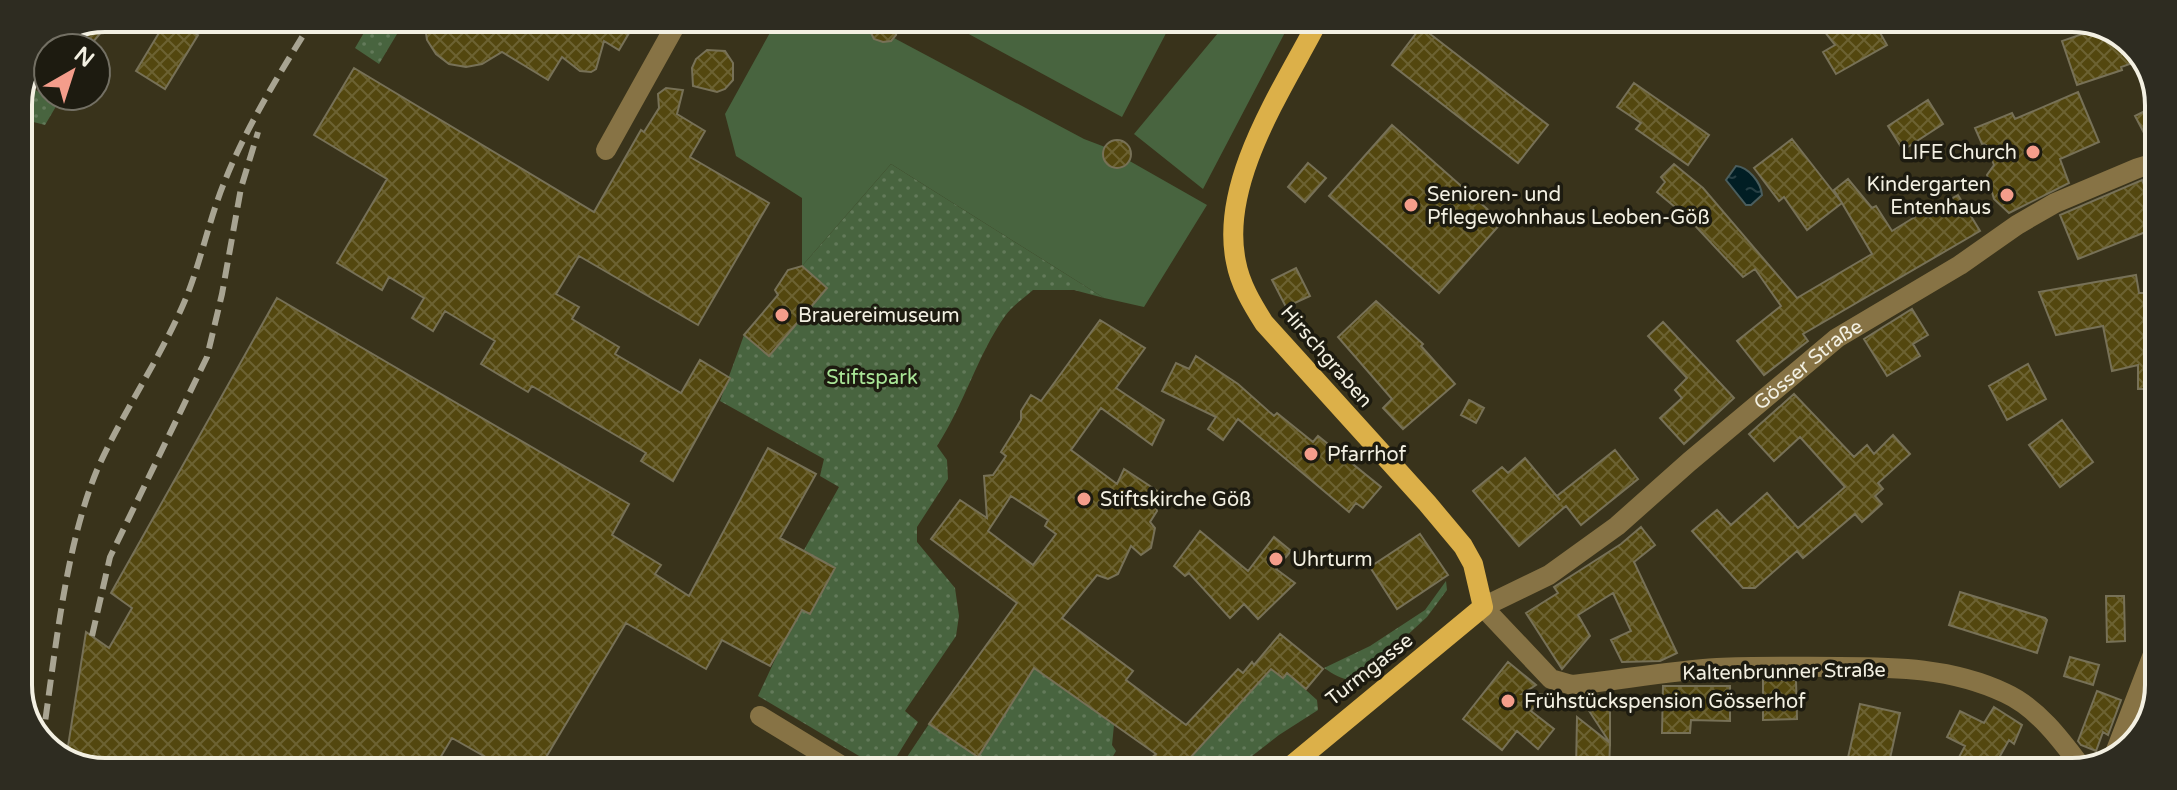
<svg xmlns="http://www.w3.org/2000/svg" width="2177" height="790" font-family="'Varela Round',sans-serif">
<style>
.grass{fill:url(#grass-dots)}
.garden{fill:#48643f}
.water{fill:url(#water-ripples);stroke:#4a5d5d;stroke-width:2}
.building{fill:url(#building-cross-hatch);stroke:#777157;stroke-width:2;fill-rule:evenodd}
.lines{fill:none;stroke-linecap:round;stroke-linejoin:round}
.minor{stroke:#877345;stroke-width:20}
.major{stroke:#dcb049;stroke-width:20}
.rail{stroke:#a8a492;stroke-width:6;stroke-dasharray:16 8;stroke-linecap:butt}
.poi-dot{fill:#f49d8b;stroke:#1d1b10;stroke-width:3}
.labels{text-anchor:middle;stroke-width:7;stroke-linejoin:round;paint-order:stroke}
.poi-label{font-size:20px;fill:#f3f0e2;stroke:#1d1b10;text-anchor:start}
.street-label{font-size:20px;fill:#f3f0e2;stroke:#1d1b10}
.park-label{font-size:20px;fill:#aae697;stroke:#1d1b10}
.rim{fill:none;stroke:#f3f0e2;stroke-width:4}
</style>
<defs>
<pattern id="grass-dots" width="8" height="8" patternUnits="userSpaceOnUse" patternTransform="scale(2)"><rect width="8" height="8" fill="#48643f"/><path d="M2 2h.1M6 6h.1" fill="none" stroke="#637a5a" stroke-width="1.8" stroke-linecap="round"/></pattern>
<pattern id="water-ripples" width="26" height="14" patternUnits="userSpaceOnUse" patternTransform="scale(2)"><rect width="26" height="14" fill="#011e24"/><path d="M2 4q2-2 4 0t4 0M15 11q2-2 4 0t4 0" fill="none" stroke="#263f44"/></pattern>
<pattern id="building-cross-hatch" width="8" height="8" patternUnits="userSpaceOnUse" patternTransform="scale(2)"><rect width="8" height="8" fill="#53470f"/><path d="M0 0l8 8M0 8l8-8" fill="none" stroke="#6c6232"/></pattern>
</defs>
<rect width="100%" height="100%" fill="#39331b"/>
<!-- grass -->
<path class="grass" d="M372,19h34l-27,45 -24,-16z
M25,84l33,19 -13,22 -27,-7v-19z
M891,164l213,134 -30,-8h-41c-9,8 -21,16 -28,26 -28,40 -41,89 -68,130l10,14 1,19 -31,48v15l38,46 4,28 -3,20 -51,75 13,11 -29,47h-8l-123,-73 41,-88 11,5 25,-45 -31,-18 35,-63 -19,-11 4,-17 -104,-58 24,-66 25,21 58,-68 -25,-22z
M1446,581l1,9 -20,27 -64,59c-13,9 -27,0 -39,-8l46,-22 55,-36z
M1034,668l80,57 -2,20 4,6 -11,19 -206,-1 30,-45 50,32z
M1271,669l11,9 5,-5 30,27 1,10 -39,25 -45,35h-55z"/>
<!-- garden -->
<path class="garden" d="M777,20h86l7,3 -1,6 5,10 9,3 11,-4 190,101 21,8 102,58 -63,102 -40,-9 -213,-134 -89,102v-68l-66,-42 -11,-42z
M943,20h230l-51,97z
M1228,21h63l-88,168 -69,-55z"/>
<!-- water -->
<path class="water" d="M1736,166c12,1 25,16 26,29l-11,10h-5l-20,-25z"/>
<!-- building -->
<path class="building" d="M105,18h8l-25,30h-47l3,-5z
M168,18l30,17 -33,54 -29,-18z
M424,19h193l15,9 -13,22 -15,-9 -8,28 -5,3 -11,-1 -18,-14 -14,23 -46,-28 -20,12 -16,3 -17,-3 -13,-10 -9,-14z
M870,20h29l-3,15 -5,6 -8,1 -9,-3 -5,-10z
M1817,22h57l13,23 -51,29 -13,-22 12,-7z
M2105,26l36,26 3,7 -23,8 1,3 -45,15 -15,-44z
M1421,27l127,98 -30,38 -126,-98z
M707,50l18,1 8,12v17l-8,9 -8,3 -24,-6 -1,-18 4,-9z
M354,68l240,144 47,-82 3,2 15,-24 -1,-14 8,-6 17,2 -6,24 28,17 -15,26 79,46 -71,122 -119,-69 -23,38 23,13 -7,12 47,28 -4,7 66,39 19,-33 30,18 -57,103 -32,-20 5,-8 -114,-67 -4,6 -47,-28 14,-23 -50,-30 -12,20 -21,-13 12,-20 -35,-21 -7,13 -45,-27 50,-84 -73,-44z
M1634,83l75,52 -21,30 -52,-36 5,-6 -24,-16z
M2078,92l21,50 -39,17 9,24 -60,30 -15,-14 -7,-24 7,-10 -8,-20 -4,-1 -7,-16 37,-15 3,6z
M1928,100l15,24 -40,26 -15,-24z
M2159,104l-1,45 -5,1 -18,-34z
M1392,125l110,97 -63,71 -110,-97z
M1792,139l50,64 -8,-13 14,-11 24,29 4,-2 16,25 44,-27 2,2 20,-11 22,36 -177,103 5,7 -44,34 -27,-34 44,-35 -26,-37 -12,8 -56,-60 -30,-25 8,-10 -4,-5 13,-13 29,24 94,110 75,-44 -30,-51 -35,27 -23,-33 -5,4 -25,-33z
M1103 154a14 14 0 1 1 28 0a14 14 0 1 1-28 0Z
M1308,163l18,15 -21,24 -17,-15z
M2142,180l16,40v7l-80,32 -18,-44z
M802,266l25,22 -58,68 -25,-21 34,-40 -3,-5 13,-20z
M1296,268l14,28 -24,11 -14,-27z
M2136,275l3,18h18v96h-19v-24l-26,6 -9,-45 -47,9 -17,-43z
M277,298l352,206 -17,31 49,30 -6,9 34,22 79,-148 48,26 -36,64 55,30 -25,46 -8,-4 -32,56 -48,-26 -16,29 -80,-46 -87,146 -34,-1 -53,-30 -18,30h-357l-11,-9 20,-127 23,16 23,-40 -21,-15z
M1376,301l47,43 -2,2 34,38 -52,45 -20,-21 9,-9 -54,-62z
M1912,309l16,26 -15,9 7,12 -33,20 -23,-37z
M1100,320l45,28 -29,40 48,32 -12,25 -51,-37 -30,42 46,34 7,-15 35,23 -5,7 3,12 -7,11 5,6 -4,20 -10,7 -10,-9 -13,28 -10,5 -11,-4 -35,43 71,53 -7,9 60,45 52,-56 5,4 9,-11 2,3 26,-31 43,35 -17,20 -19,-16 -4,5 -12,-9 -92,101h-42l19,-16 -122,-86 -56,89 -49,-33 88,-121 -86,-64 29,-39 27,18 -3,-42 9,-1 13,-19 -5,-4 20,-32v-9l10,-16 10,6zM1011,496l37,24 -3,6 11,8 -23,31 -45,-34z
M1663,322l71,76 -50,46 -24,-26 22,-20 -7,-8 12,-12 -39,-42z
M1196,356l42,28 36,32 3,-3 36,29 5,-6 63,51 -18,21 -7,-5 -7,9 -111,-93 -15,21 -15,-11 8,-12 -54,-26 14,-28 13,6z
M2028,364l18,35 -39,21 -18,-34z
M1794,394l60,63 13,-12 7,9 19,-19 17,19 -32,29 5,6 -8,7 7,8 -20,18 -7,-8 -52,44 -6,-7 -42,37h-12l-51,-57 25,-21 14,15 36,-32 31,35 47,-41 -45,-50 -26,24 -25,-27z
M1469,400l15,8 -8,15 -15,-8z
M2062,420l31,42 -33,25 -31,-42z
M1615,450l23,29 -57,46 -15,-19 -47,40 -46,-55 29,-24 6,6 17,-15 35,42 -3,-4z
M1641,527l14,18 -21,17 43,91 -17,8 -38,1 -11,-22 20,-9 -18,-38 -35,22 12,21 -28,33 -36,-56 32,-20 -4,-6 67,-43z
M1200,531l48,40 26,-34 17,14 -15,18 19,14 -37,36 -14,-15 -14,14 -41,-45 -4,3 -11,-10z
M1420,534l28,41 -51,34 -27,-42z
M1960,592l85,26 2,2 -10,33 -88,-28z
M2106,596h18l1,45 -18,1z
M2070,657l29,8 -6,20 -29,-9z
M1508,662l28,23 -14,9h22l-13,17 23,18 -16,20 -21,-18 -15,19 -39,-31z
M1763,680h33l1,39 -34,1z
M1663,686h67v35l-39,-1 -1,13h-28z
M2097,691l24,9 -13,35 -5,-3 -7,19 -15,-6 -3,-4z
M1610,695v48l-30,-46z
M1860,704l40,9 -13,59 -42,-1z
M1994,707l28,18 -8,19 -5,-4 -18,32h-9l-24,-13 7,-13 -18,-9 13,-26 24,12z
M1577,717l33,26 -1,28h-33z"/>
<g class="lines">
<!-- minor -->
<g class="minor">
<path d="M606,150l73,-131"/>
<path d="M760,716l87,53"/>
<path d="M2113,758l42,-109"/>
<path id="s1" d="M2083,769c-21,-28 -45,-61 -78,-76 -53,-25 -109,-26 -166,-26 -41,0 -82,-1 -122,1 -48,3 -97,12 -145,17l-21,-6 -68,-72 66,-32 68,-49 72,-64 148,-124 123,-73 57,-40 38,-22 83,-35 20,-6"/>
</g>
<!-- major -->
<path class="major" d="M1286,770l197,-163 -10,-43 -10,-18 -36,-43 -163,-180c-12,-19 -24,-39 -28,-61 -17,-80 47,-173 82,-241"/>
<!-- rail -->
<path class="rail" d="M92,636l18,-79 97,-200 15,-63 19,-106 17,-56
M42,743c13,-86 22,-193 55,-273 26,-59 64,-112 89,-172 15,-37 23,-78 38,-115 23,-58 57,-112 90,-165"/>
</g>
<!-- markers -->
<g class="poi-dot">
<circle cx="2033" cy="152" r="8"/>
<circle cx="2007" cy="195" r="8"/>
<circle cx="1411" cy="205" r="8"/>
<circle cx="782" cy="315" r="8"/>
<circle cx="1311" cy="454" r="8"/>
<circle cx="1084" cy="499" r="8"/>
<circle cx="1276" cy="559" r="8"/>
<circle cx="1508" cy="701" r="8"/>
</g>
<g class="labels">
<!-- poi labels -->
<g class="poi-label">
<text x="2017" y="159" text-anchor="end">LIFE Church</text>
<text x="1991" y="191" text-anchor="end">Kindergarten<tspan x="1991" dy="23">Entenhaus</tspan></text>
<text x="1427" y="201">Senioren- und<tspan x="1427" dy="23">Pflegewohnhaus Leoben-Göß</tspan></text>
<text x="798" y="322">Brauereimuseum</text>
<text x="1327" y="461">Pfarrhof</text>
<text x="1100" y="506">Stiftskirche Göß</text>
<text x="1292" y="566">Uhrturm</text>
<text x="1524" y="708">Frühstückspension Gösserhof</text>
</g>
<!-- street labels -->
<g class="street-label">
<text transform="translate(1327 356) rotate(49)" y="7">Hirschgraben</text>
<text dy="7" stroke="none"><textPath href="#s1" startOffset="1076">Gösser Straße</textPath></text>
<text transform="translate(1369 669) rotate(-38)" y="7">Turmgasse</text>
<text transform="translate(1784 671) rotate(-1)" y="7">Kaltenbrunner Straße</text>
</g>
<!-- park labels -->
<g class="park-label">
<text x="872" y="384">Stiftspark</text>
</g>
</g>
<!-- crop -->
<path d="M0 0H2177V790H0ZM105 32H2072A73 73 0 0 1 2145 105V685A73 73 0 0 1 2072 758H105A73 73 0 0 1 32 685V105A73 73 0 0 1 105 32Z" fill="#2e2c21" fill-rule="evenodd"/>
<path class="rim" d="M105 32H2072A73 73 0 0 1 2145 105V685A73 73 0 0 1 2072 758H105A73 73 0 0 1 32 685V105A73 73 0 0 1 105 32Z"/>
<!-- north arrow -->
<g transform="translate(72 72) rotate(39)"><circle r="38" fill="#1d1b10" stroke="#737064" stroke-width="2"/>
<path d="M0-6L14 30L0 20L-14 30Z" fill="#f49d8b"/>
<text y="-12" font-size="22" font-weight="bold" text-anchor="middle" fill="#f3f0e2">N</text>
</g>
</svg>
